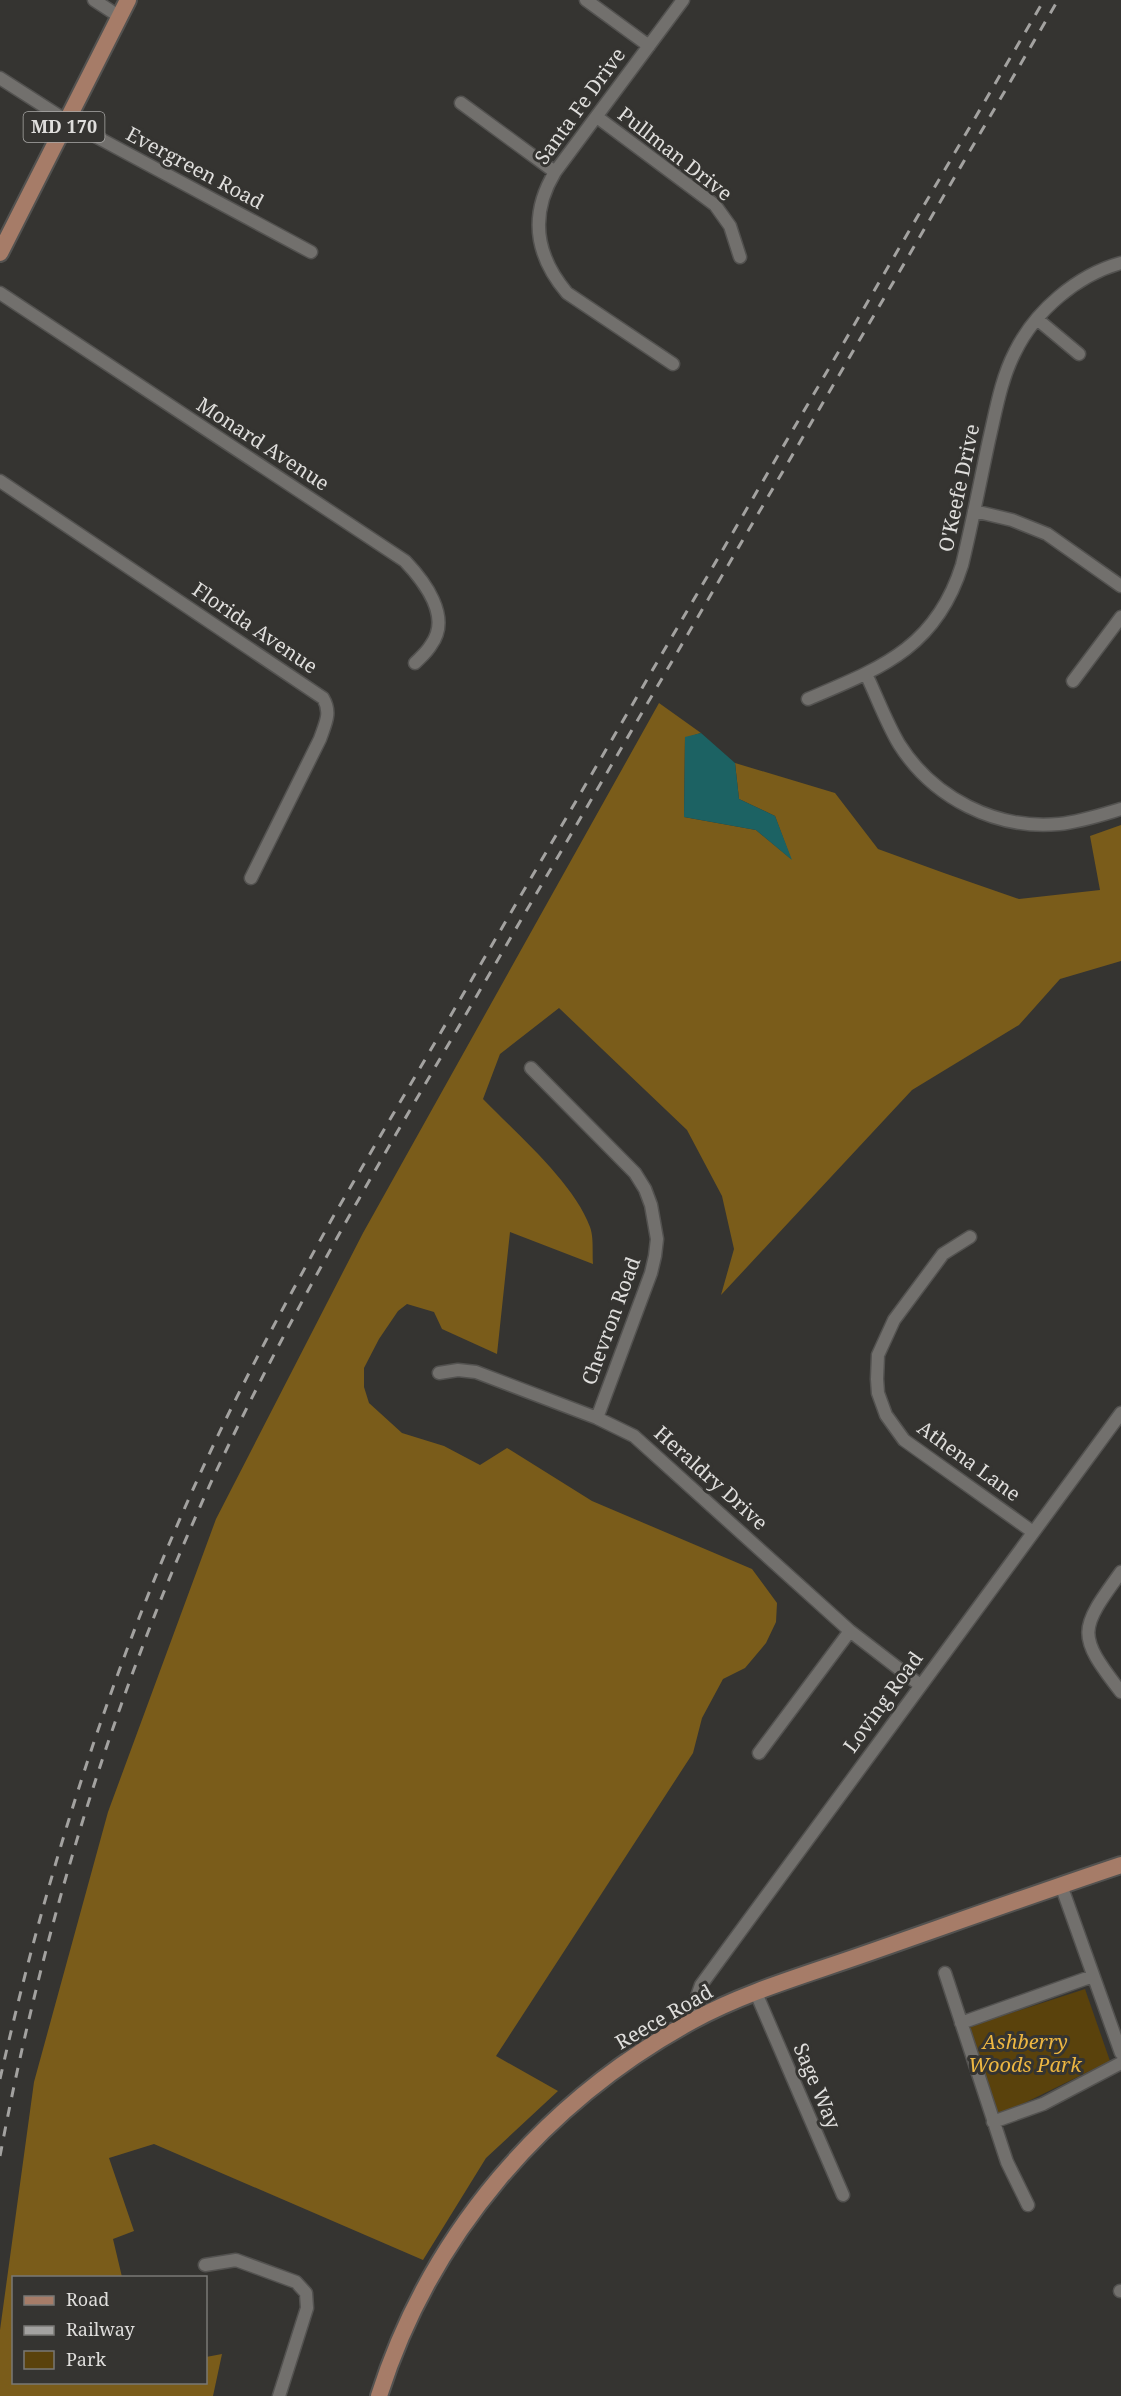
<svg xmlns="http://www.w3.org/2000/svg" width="1121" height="2396" font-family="'Noto Serif',serif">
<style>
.green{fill:#5a420c}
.forest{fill:#7a5c1a}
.water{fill:#1c6263}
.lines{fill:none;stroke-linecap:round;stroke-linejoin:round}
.minor-casing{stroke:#535250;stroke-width:15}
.major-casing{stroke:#535250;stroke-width:20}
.minor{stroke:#72706d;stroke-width:12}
.major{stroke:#a67c68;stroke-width:16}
.rail{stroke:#a3a2a0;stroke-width:3;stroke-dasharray:10 10;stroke-linecap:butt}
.labels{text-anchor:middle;stroke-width:6;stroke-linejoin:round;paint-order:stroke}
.shield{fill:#353431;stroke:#acaba9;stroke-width:1.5}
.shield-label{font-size:18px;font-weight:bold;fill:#dfdedc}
.street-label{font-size:20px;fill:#dfdedc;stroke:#353431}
.park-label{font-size:20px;font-style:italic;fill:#ecb642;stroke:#353431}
</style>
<rect width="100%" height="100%" fill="#353431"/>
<!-- green -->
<path class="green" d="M1085,1989l25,72 -112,55 -30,-89z"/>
<!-- forest -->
<path class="forest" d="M659,703l42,30 -16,5 -1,79 72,13 35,29 -16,-43 -36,-17 -4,-36 100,30 43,56 66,24 75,26 81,-9 -10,-54 31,-11v136l-61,18 -41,46 -107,65 -191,205 13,-46 -12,-53 -35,-66 -128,-122 -59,46 -17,45c33,34 91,84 107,128 4,11 2,26 3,37l-83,-32 -13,122 -55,-25 -8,-17 -27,-8 -9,7 -19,28 -15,29v19l5,16 33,30 42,13 36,19 27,-17 85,53 160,68 25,34 -1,19 -10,21 -21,25 -22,11 -21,39 -9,35 -197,303 62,35 -72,67 -63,102 -269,-116 -45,14 25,73 -21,8 9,38 -108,1v104h192v-25l16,-3 -9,42h-213v-66l34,-248 74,-270 108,-293 147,-286z"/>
<!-- water -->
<path class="water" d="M701,733l34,30 4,36 36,17 17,44 -36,-30 -72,-13 1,-80z"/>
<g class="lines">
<!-- minor casing -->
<g class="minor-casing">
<path id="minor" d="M94,0l26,17
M586,0l63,46
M0,78l67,43 244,131
M461,103l94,69
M597,117l118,88 15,21 10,31
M0,293l405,268c19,20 47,56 26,84 -4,7 -10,12 -16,18
M1037,319l42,35
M673,364l-106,-71c-32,-38 -38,-78 -12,-121l128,-172
M0,481l323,217c9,15 2,26 -3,41l-69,139
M974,511l38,9 35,14 74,52
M866,674c11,23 20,48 33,70 34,54 97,86 160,80 21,-2 42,-9 62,-15
M1073,681l48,-64
M808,699c73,-31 128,-51 154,-134 10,-41 18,-83 27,-125 7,-30 12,-61 26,-88 20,-41 62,-77 106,-89
M531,1068l104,105 10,16 6,16 6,34 -2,17 -4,17 -54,145
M970,1237l-27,17 -49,66 -16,35 -1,24 1,14 8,22 18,25 129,92
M439,1373l19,-3 18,2 121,46 37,18 216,195 70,54
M1121,1572c-42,58 -45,62 0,120
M759,1753l91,-122
M1061,1885l60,168
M945,1973l62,189 21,43
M756,1993l87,202
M693,2020v-12l8,-23 420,-572
M961,2023l132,-47
M993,2122l50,-18 78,-41
M205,2265l31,-5 60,22 10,11 1,15 -28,88
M1120,2291h1"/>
</g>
<!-- major casing -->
<g class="major-casing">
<path id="major" d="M0,253l128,-253
M379,2396c51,-161 165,-294 313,-375 53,-29 113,-46 170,-66 86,-30 172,-61 259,-90"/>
</g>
<!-- minor -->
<use href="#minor" class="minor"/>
<!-- major -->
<use href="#major" class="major"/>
<!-- rail -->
<path class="rail" d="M0,2079c47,-208 111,-411 200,-605 40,-88 86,-172 133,-257l711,-1217
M0,2156c44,-233 114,-462 213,-678 56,-120 120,-235 186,-349l659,-1129"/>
</g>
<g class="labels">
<!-- shield labels -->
<rect class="shield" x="23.5" y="112" width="81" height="30" rx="4.5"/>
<g class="shield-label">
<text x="64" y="133">MD 170</text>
</g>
<!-- street labels -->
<g class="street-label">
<text transform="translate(580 106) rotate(-54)" y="7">Santa Fe Drive</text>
<text transform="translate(675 154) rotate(38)" y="7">Pullman Drive</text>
<text transform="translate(195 168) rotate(28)" y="7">Evergreen Road</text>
<text transform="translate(263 444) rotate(33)" y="7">Monard Avenue</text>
<text transform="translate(959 488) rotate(-78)" y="7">O'Keefe Drive</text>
<text transform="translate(255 628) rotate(34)" y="7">Florida Avenue</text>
<text transform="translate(611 1321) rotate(-70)" y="7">Chevron Road</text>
<text transform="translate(969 1461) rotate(36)" y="7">Athena Lane</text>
<text transform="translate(711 1478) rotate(42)" y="7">Heraldry Drive</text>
<text transform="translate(883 1702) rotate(-54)" y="7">Loving Road</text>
<text transform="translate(664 2017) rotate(-30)" y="7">Reece Road</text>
<text transform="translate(817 2086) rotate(67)" y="7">Sage Way</text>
</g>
<!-- park labels -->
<g class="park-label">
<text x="1025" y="2049">Ashberry<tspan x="1025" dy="23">Woods Park</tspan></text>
</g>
</g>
<!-- legend -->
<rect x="12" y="2276" width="195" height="108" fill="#353431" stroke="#797875" stroke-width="1.5"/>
<rect x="24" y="2296" width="30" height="9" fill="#a67c68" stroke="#797875" stroke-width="1.5"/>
<text x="66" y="2306" font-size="18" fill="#dfdedc">Road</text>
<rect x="24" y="2326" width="30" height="9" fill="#a3a2a0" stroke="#797875" stroke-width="1.5"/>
<text x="66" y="2336" font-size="18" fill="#dfdedc">Railway</text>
<rect x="24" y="2351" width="30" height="18" fill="#5a420c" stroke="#797875" stroke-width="1.5"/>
<text x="66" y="2366" font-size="18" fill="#dfdedc">Park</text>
</svg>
